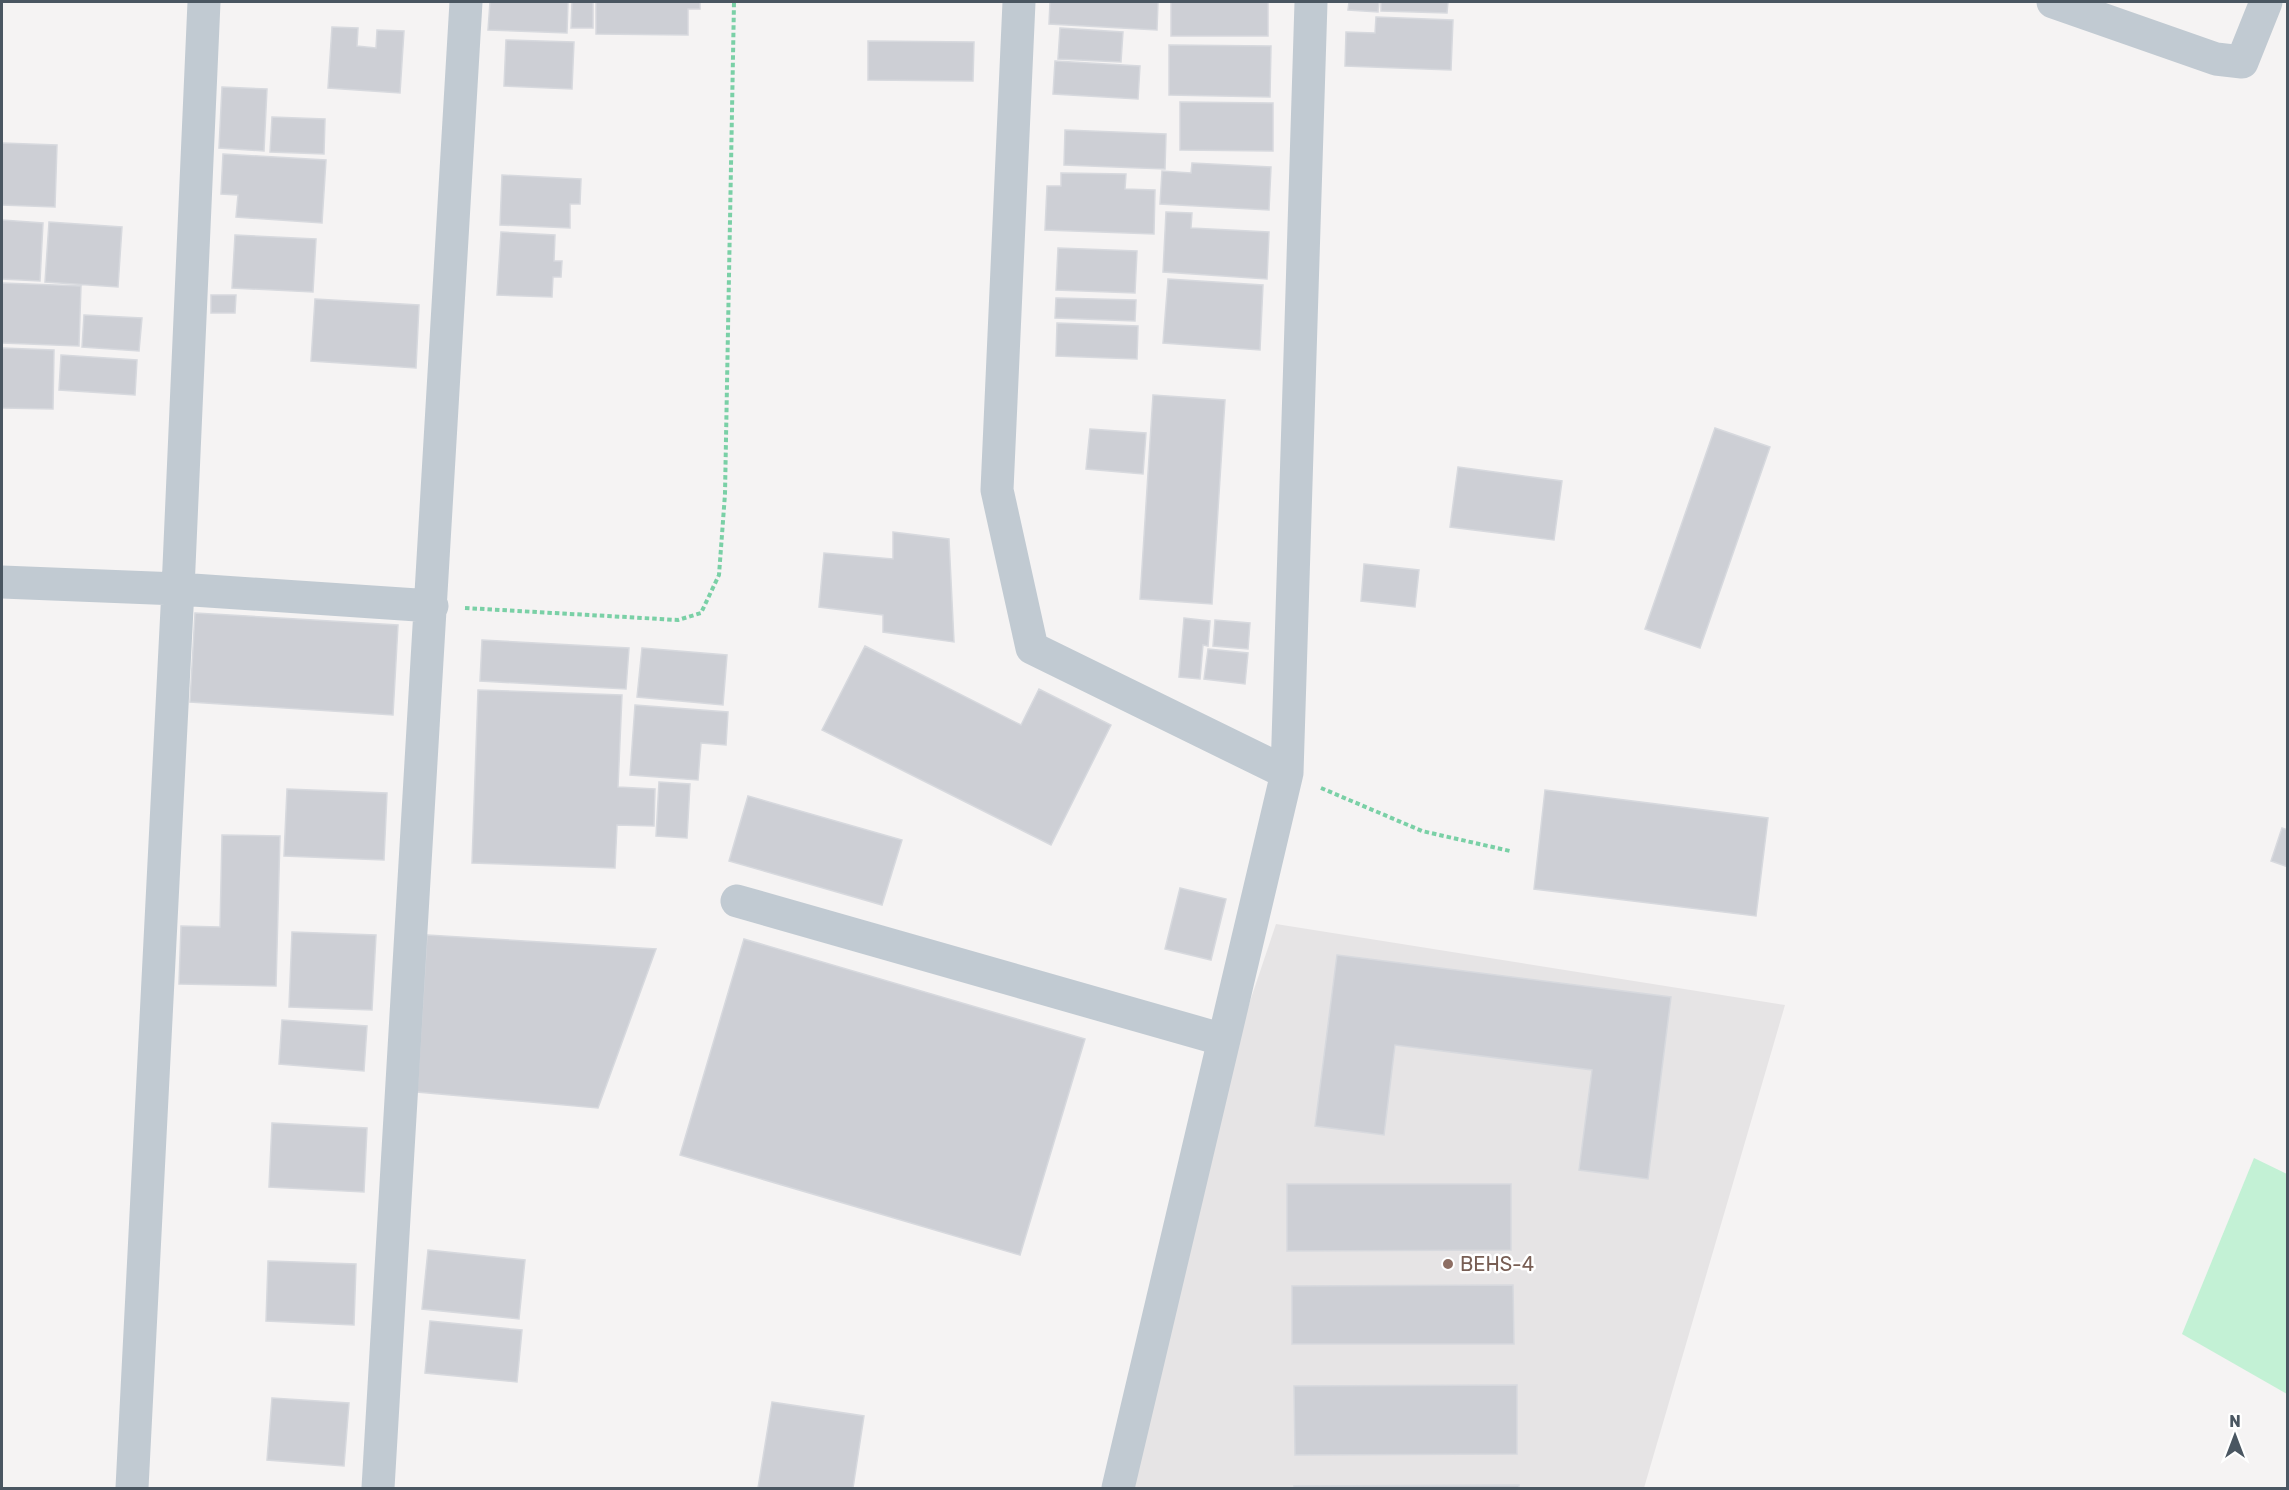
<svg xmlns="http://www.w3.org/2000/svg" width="2289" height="1490" font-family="Rubik,sans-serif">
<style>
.education{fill:#e6e4e5}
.green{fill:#c3f1d5}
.building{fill:#cdcfd5;stroke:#d7d9de;stroke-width:1.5}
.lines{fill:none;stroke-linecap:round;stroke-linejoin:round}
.path{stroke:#7ad0a6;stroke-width:4;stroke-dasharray:4.5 3;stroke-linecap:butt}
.street{stroke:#c1cad2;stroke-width:33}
.education-dot{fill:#8d6e63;stroke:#fff;stroke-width:2}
.labels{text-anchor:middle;stroke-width:5;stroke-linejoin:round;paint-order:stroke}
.education-label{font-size:20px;fill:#785e54;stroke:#fff;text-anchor:start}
</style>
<rect width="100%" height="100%" fill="#f5f3f3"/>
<!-- education -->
<path class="education" d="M1276,924l509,81 -141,483h-510l103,-448z"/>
<!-- green -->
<path class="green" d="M2254,1158l33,16v220l-105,-60z"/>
<!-- building -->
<path class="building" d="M490,2h78l-1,31 -79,-3z
M572,2h21v26h-22z
M596,2h104v7h-12v26l-92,-1z
M1050,2h108l-1,28 -108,-6z
M1171,2h97v34h-97z
M1349,2h30l-1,10 -30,-2z
M1381,2h67l-1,11 -66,-2z
M1376,17l77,3 -2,50 -106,-4 1,-34 29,1z
M332,27l26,1 -1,18 19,2 1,-18 27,1 -4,62 -72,-5z
M1060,28l63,4 -2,30 -63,-3z
M506,40l68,2 -2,47 -68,-3z
M868,41l106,1 -1,39 -105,-1z
M1169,45l102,1 -1,51 -101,-2z
M1055,61l85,5 -2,33 -85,-5z
M222,87l45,2 -3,62 -45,-3z
M1180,102l93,1v48l-93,-1z
M272,117l53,2 -1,35 -54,-2z
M1065,130l101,4 -1,35 -101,-4z
M2,143l55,2 -2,62 -53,-2z
M223,154l103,6 -4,63 -86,-6 2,-22 -17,-1z
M1192,163l79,4 -2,43 -109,-6 2,-33 29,2z
M1061,173l65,1 -1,15 30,1 -1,44 -109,-4 2,-44h14z
M502,175l79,4 -1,25h-10v24l-70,-3z
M1166,212l26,1 -1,15 78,4 -2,47 -104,-7z
M2,220l41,3 -3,58 -38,-2z
M49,222l73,5 -4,60 -73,-5z
M501,232l54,3 -1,26h8l-1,16h-8l-1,20 -55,-2z
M235,235l81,4 -3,53 -81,-4z
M1058,248l79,3 -2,42 -79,-3z
M1168,279l95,6 -3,65 -97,-7z
M2,283l79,3 -2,60 -77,-3z
M211,295h25l-1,18h-24z
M1056,298l80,2 -1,21 -80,-3z
M315,299l104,6 -3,63 -105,-7z
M84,315l58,3 -3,33 -57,-4z
M1057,323l81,3 -1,33 -81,-3z
M2,348l52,2 -1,59 -51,-1z
M61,355l76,5 -2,35 -76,-5z
M1153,395l72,5 -13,204 -72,-5z
M1715,428l55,19 -70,201 -55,-19z
M1090,429l56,4 -3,41 -57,-5z
M1458,467l104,14 -8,59 -104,-13z
M893,532l56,7 5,103 -71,-10v-17l-64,-8 5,-54 69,6z
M1364,564l55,6 -4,37 -54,-6z
M195,613l203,12 -5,90 -203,-13z
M1184,618l26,3 -2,25 -5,-1 -3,34 -21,-2z
M1215,620l35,3 -2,26 -35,-3z
M482,640l147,8 -3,41 -146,-8z
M865,646l156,79 18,-36 72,36 -60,120 -229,-115z
M642,648l85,7 -4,50 -86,-8z
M1208,649l40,4 -3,31 -41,-5z
M478,690l144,5 -4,92 37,2 -1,37 -37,-1 -2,43 -143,-5z
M635,705l93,7 -2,33 -25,-2 -3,37 -68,-5z
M659,782l31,2 -3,54 -31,-2z
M287,789l100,4 -3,67 -100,-4z
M1545,790l223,28 -12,98 -222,-27z
M748,796l154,44 -20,65 -153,-44z
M2282,828l6,2v37l-17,-6z
M222,835l58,1 -4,150 -97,-2 2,-58 39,1z
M1180,888l46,11 -15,61 -46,-11z
M292,932l84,3 -4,75 -83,-3z
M427,935l229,14 -58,159 -181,-16z
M744,939l341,100 -65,216 -340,-100z
M1337,955l334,42 -23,182 -69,-9 13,-100 -197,-25 -11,90 -69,-9z
M282,1020l85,6 -3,45 -85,-7z
M272,1123l95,5 -3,64 -95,-5z
M1287,1184h224v66l-224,1z
M428,1250l97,10 -6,59 -97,-10z
M268,1261l88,3 -2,61 -88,-4z
M1513,1285l1,59h-222v-58z
M430,1321l92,9 -5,52 -92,-9z
M1517,1385v69l-222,1 -1,-69z
M272,1398l77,5 -5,63 -77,-6z
M772,1402l92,14 -11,72h-95z
M1519,1485v3h-225v-2z"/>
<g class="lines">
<!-- path -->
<path class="path" d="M465,608l213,12 23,-7 18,-38 6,-81 9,-492
M1321,788l101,43 88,20"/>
<!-- street -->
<path class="street" d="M204,2l-26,587 254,17
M1019,2l-22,488 35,158 255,125 24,-771
M2053,2l163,57 26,3 24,-60
M2,582l176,7 -46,899
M737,901l487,139
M378,1488l88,-1486
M1118,1488l169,-715"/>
</g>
<!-- markers -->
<circle class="education-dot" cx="1448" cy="1264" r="6"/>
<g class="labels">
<!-- education labels -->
<g class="education-label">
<text x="1460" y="1271">BEHS-4</text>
</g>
</g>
<!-- border -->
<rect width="2289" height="1490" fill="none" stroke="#4a5661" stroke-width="6"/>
<!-- north arrow -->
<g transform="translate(2235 1436)" stroke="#ffffff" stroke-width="4.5" paint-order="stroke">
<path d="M0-4.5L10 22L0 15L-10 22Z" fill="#4a5661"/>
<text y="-9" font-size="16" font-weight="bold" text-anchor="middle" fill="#4a5661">N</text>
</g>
</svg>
